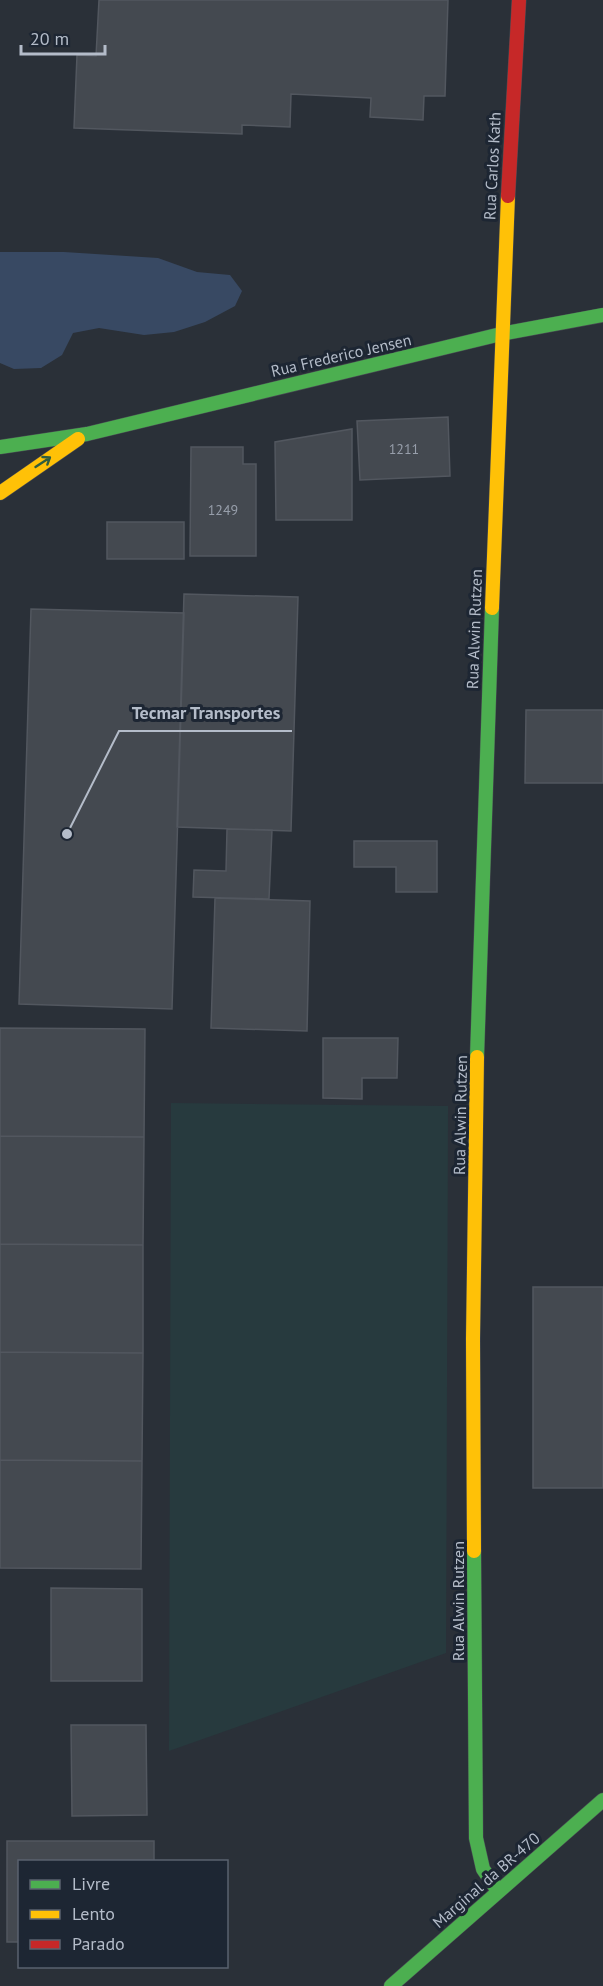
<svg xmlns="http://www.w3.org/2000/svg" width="603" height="1986" font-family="'PT Sans',sans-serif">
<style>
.green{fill:#273a3e}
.water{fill:#384963}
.building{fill:#444950;stroke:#52575f;stroke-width:1.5}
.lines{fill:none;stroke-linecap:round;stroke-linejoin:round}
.fast-casing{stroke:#484c53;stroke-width:15}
.slow-casing{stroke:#484c53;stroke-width:15}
.jam-casing{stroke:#484c53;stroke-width:15}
.fast{stroke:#4caf50;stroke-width:14}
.slow{stroke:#ffc107;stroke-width:14}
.jam{stroke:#c62828;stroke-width:14}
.oneway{stroke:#305d3f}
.labels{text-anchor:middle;stroke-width:6;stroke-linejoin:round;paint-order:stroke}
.number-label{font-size:14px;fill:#989fab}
.street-label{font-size:16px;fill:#b4bcc9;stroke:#1d2633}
.leader{fill:none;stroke:#b4bcc9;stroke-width:2}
.callout-dot{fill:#b4bcc9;stroke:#1d2633;stroke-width:2}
.callout-label{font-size:18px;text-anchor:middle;font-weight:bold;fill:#b4bcc9;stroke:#1d2633;stroke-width:6;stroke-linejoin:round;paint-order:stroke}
</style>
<rect width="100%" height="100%" fill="#2a3038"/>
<!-- green -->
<path class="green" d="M171,1103l277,3 -2,547 -277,98z"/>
<!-- water -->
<path class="water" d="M0,252h64l94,6 39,14 33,3 12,16 -7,15 -30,16 -31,10 -30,3 -45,-7 -26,5 -11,22 -21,13 -27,1 -14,-6z"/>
<!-- building -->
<path class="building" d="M99,0h349l-3,96h-21l-1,24 -53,-3 1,-19 -80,-4 -1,33 -48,-2v9l-168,-6 3,-73 19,1z
M448,417l2,59 -90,4 -3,-59z
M352,429v91h-76l-1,-78z
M191,447h52v17h13v92h-66z
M107,522h77v37h-77z
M184,594l114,3 -7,234 -114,-4z
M31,609l153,4 -12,396 -153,-5z
M526,710h77v73h-78z
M227,829l45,1 -3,69 -76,-2 1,-27 32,1z
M354,841h83v51h-41v-25h-42z
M215,898l95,3 -3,130 -96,-3z
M0,1028l145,1 -1,108 -144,-1z
M323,1038h75l-1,40h-35v21l-39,-1z
M0,1136l144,1 -1,108 -143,-1z
M0,1244l143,1v108l-143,-1z
M533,1287h70v201h-70z
M0,1352l143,1 -1,108 -142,-1z
M0,1460l142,1 -1,108 -141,-1z
M51,1588l91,1v92h-91z
M71,1725h75l1,90 -75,1z
M7,1841h147v21h-134v80h-13z"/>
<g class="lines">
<!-- fast casing -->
<g class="fast-casing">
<path id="fast" d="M0,447l87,-13 414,-100 102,-19
M477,1057l15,-449
M474,1551l2,287 7,31 15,22
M391,1986l212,-186"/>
</g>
<!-- slow casing -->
<g class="slow-casing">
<path id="slow" d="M0,493l78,-54
M492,608l16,-412
M474,1551l-1,-212 4,-282"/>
</g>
<!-- jam casing -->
<g class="jam-casing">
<path id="jam" d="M508,196l11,-196"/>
</g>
<!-- fast -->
<use href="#fast" class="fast"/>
<!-- slow -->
<use href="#slow" class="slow"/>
<!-- jam -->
<use href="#jam" class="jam"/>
</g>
<!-- one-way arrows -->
<defs><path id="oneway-shaft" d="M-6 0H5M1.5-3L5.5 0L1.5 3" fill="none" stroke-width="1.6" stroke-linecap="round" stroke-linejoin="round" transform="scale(1.5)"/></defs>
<use class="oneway" href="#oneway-shaft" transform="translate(43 462) rotate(-33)"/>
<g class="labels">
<!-- number labels -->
<g class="number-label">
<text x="404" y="454">1211</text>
<text x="223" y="515">1249</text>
</g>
<!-- street labels -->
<g class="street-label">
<text transform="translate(492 166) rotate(-87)" y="6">Rua Carlos Kath</text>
<text transform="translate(341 355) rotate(-13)" y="6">Rua Frederico Jensen</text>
<text transform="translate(474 629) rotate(-88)" y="6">Rua Alwin Rutzen</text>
<text transform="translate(460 1115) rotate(-89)" y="6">Rua Alwin Rutzen</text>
<text transform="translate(458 1601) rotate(-90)" y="6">Rua Alwin Rutzen</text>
<text transform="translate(486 1880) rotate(-41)" y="6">Marginal da BR-470</text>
</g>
</g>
<!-- callouts -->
<path class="leader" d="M67 834L119 731H292"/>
<circle class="callout-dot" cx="67" cy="834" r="6"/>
<g class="callout-label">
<text x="206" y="719">Tecmar Transportes</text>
</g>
<!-- legend -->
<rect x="18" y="1860" width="210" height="108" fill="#1d2633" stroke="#59626f" stroke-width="1.5"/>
<rect x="30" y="1880" width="30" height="9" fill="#4caf50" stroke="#59626f" stroke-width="1.5"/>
<text x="72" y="1890" font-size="18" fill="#b4bcc9">Livre</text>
<rect x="30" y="1910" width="30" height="9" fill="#ffc107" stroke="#59626f" stroke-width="1.5"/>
<text x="72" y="1920" font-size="18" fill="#b4bcc9">Lento</text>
<rect x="30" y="1940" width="30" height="9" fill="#c62828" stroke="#59626f" stroke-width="1.5"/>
<text x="72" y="1950" font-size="18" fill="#b4bcc9">Parado</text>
<!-- scale -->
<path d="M21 45v9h84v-9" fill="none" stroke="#b4bcc9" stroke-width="3"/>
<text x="30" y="45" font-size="18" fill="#b4bcc9" stroke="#1d2633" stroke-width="4.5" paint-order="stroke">20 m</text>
</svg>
